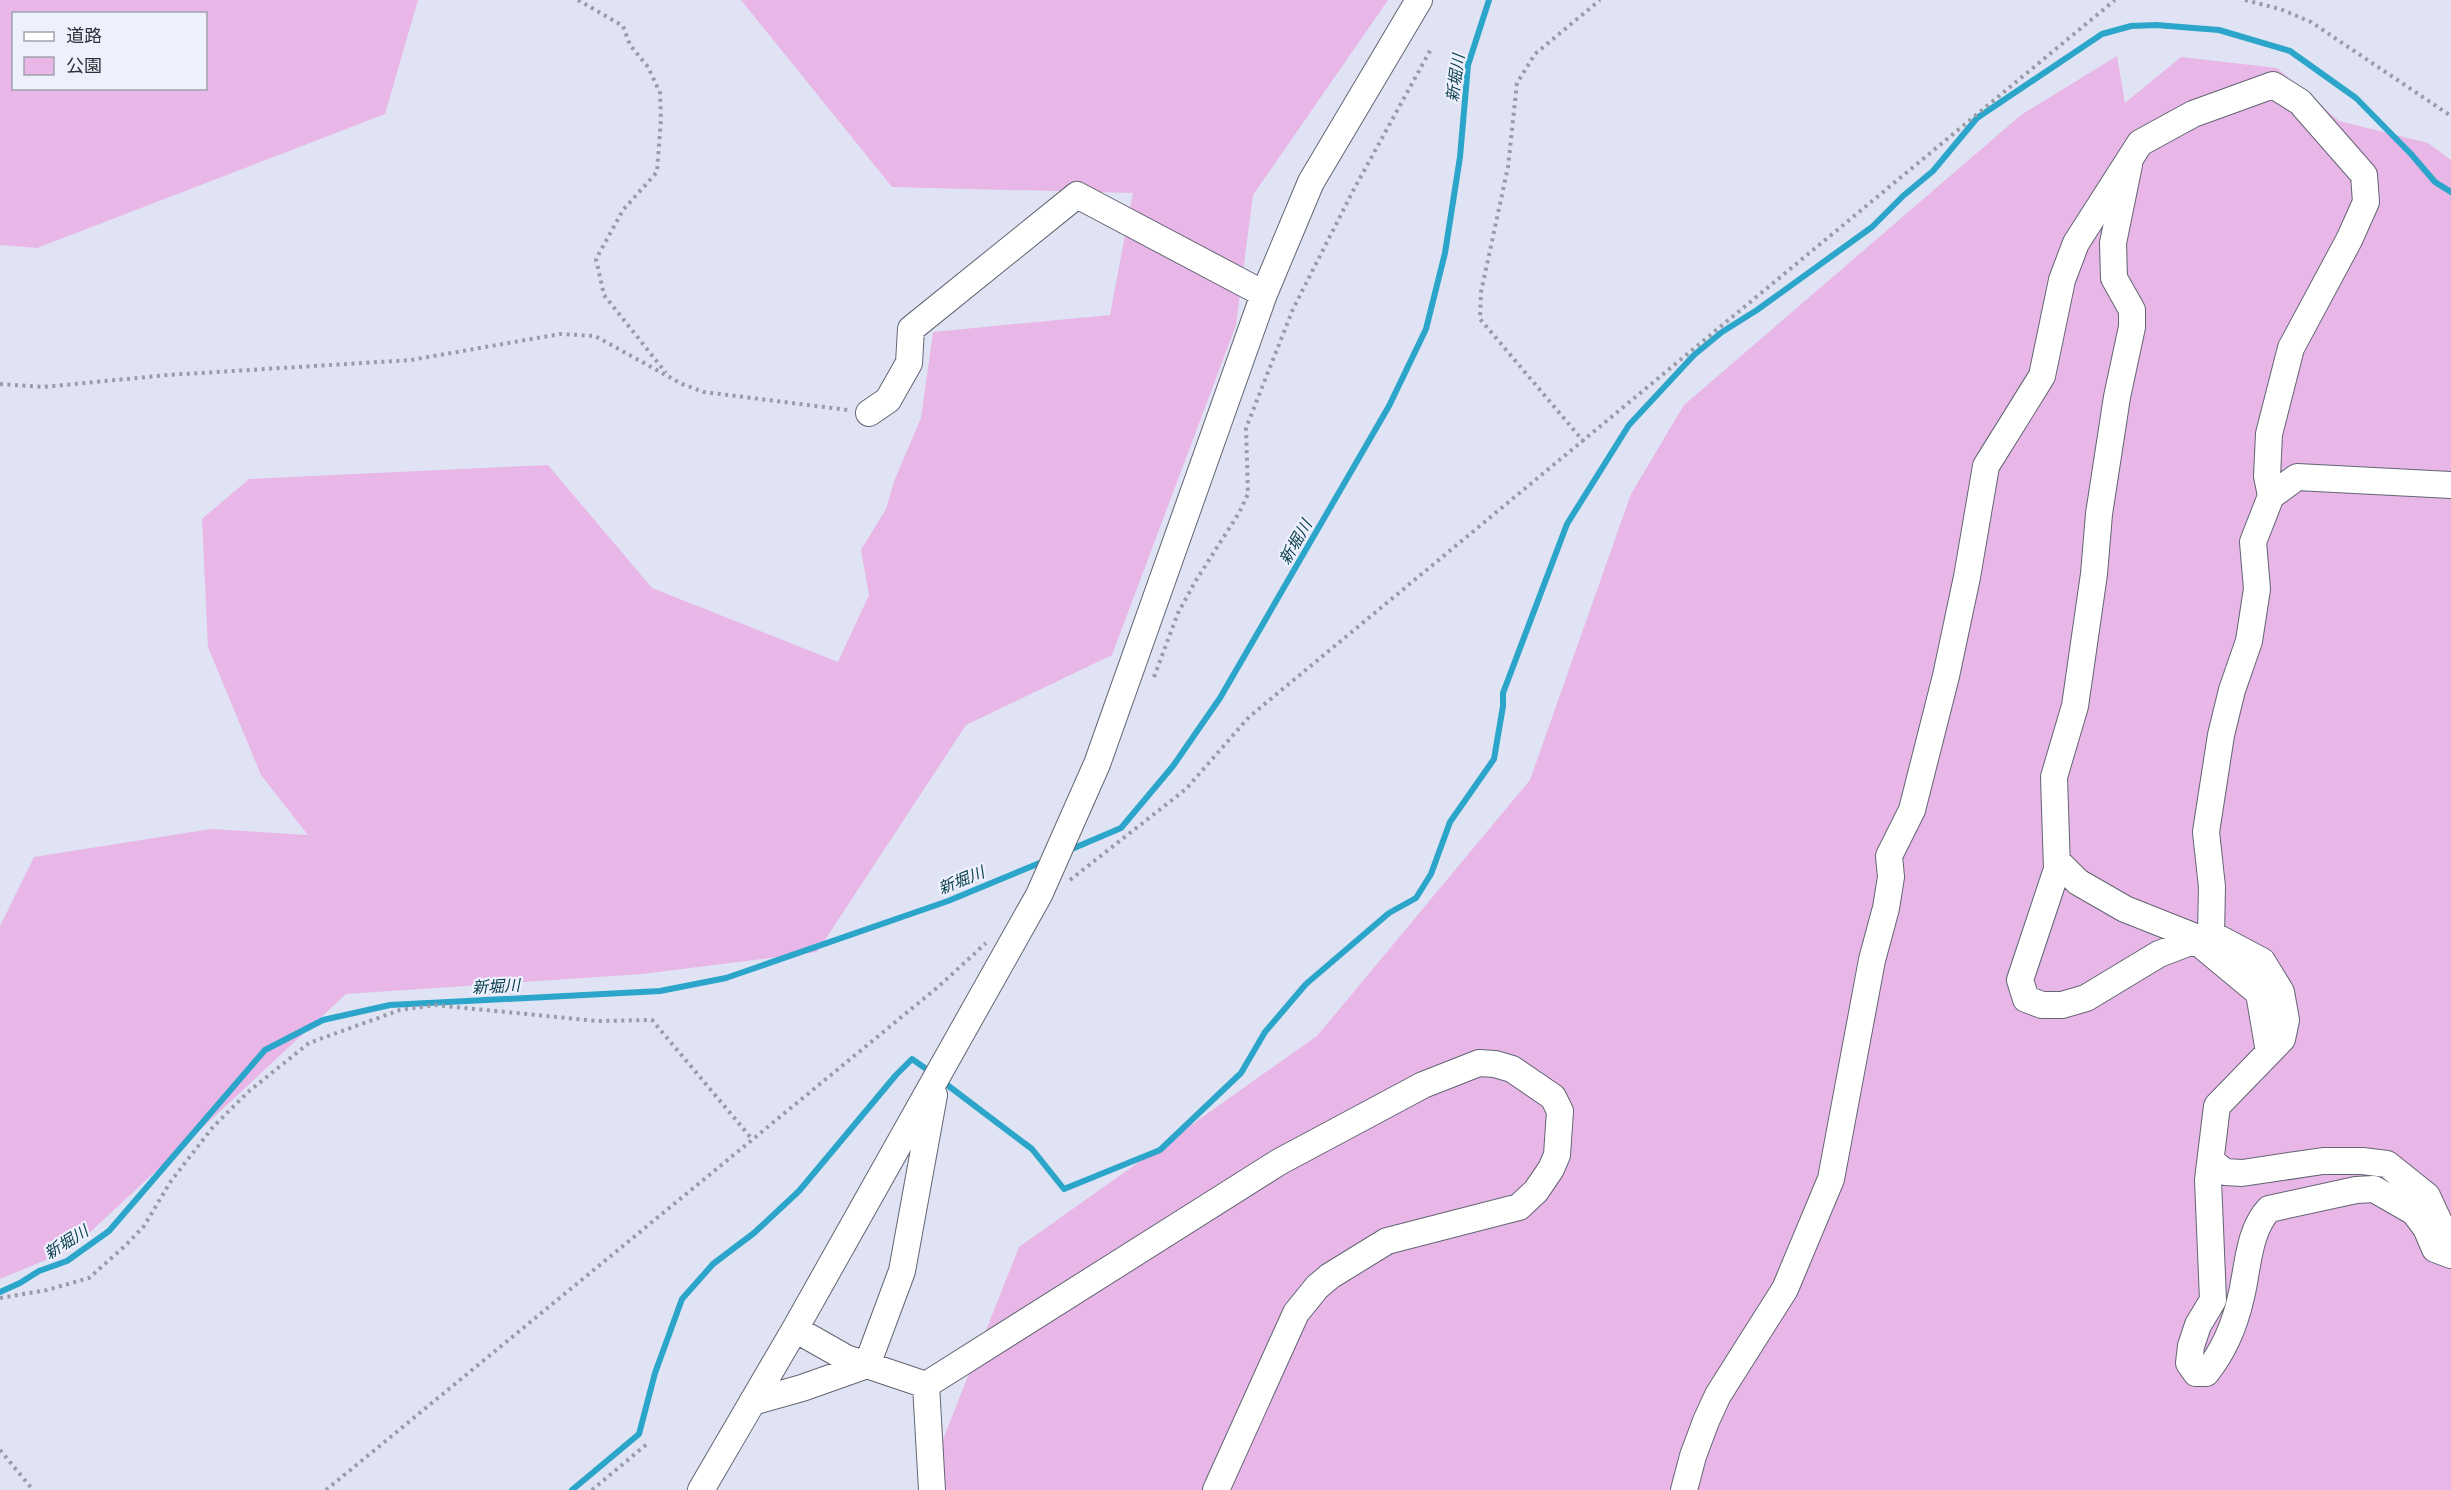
<svg xmlns="http://www.w3.org/2000/svg" width="2451" height="1490" font-family="'Titillium Web','Noto Sans JP',sans-serif">
<style>
.green{fill:#e8b6e7;fill-rule:evenodd}
.lines{fill:none;stroke-linecap:round;stroke-linejoin:round}
.stream{stroke:#2ba5c9;stroke-width:6}
.minor-casing{stroke:#626573;stroke-width:28}
.path{stroke:#999ca8;stroke-width:4;stroke-dasharray:3 4.5;stroke-linecap:butt}
.minor{stroke:#fff;stroke-width:26}
.labels{text-anchor:middle;stroke-width:4.5;stroke-linejoin:round;paint-order:stroke}
.water-label{font-size:16px;font-style:italic;fill:#093d4c;stroke:#edf0fd}
</style>
<rect width="100%" height="100%" fill="#dfe3f3"/>
<!-- green -->
<path class="green" d="M0,0h418l-33,114 -348,134 -37,-3zM14,14h192v74h-192z
M741,0h647l-135,195 -17,130 -124,330 -146,70 -149,227 -175,22 -296,20 -274,255 -72,30v-353l34,-69 177,-28 97,6 -47,-60 -53,-128 -6,-128 47,-40 299,-14 104,123 186,74 31,-67 -8,-45 25,-41 9,-30 26,-61 12,-86 177,-17 23,-122 -241,-6z
M2117,56l8,47 56,-46 96,11 62,53 89,22 23,17v1330h-1528l96,-243 298,-211 213,-256 101,-286 53,-89 337,-290z"/>
<g class="lines">
<!-- stream -->
<path class="stream" d="M1067,851l54,-23 52,-62 47,-68 169,-292 37,-77 19,-76 15,-96 8,-92 21,-65
M942,1081l90,68 32,40 96,-39 81,-77 24,-41 41,-48 83,-71 27,-15 15,-24 19,-52 44,-63 9,-53v-13l64,-169 62,-99 65,-70 28,-23 35,-22 115,-83 31,-31 30,-25 44,-53 125,-84 29,-8 25,-1 63,5 71,21 66,47 55,56 24,28 16,10
M0,1292l20,-9 19,-12 28,-10 42,-30 156,-181 58,-30 67,-15 270,-14 66,-13 222,-77 99,-41
M572,1490l67,-56 16,-61 27,-74 31,-35 41,-31 45,-42 97,-116 16,-16 20,14"/>
<!-- minor casing -->
<g class="minor-casing">
<path id="minor" d="M2129,165l-16,78 1,35 18,32v17l-15,70 -18,117 -5,60 -19,132 -21,71 3,92 -37,111 6,19 16,6h20l24,-7 73,-44 52,-20 51,27 19,31 5,28 -4,19 -65,67 -9,74 5,120 -15,25 -7,21 -2,17 7,10h10c17,-21 29,-49 35,-76 7,-28 7,-66 28,-88l87,-19 18,-1 40,23 12,16 9,21 16,6
M869,413l19,-13 21,-37 2,-34 166,-134 187,99
M2057,861l21,21 47,27 73,29 2,6 59,49 10,59
M2211,934l1,-47 -6,-55 15,-97 11,-45 17,-49 8,-52 -4,-47 18,-46 26,-19 154,8
M2211,1161l14,11 17,1 81,-12h39l25,3 40,32 20,43
M795,1329l51,29 80,27
M926,1385l353,-223 144,-77 56,-22 16,1 17,5 41,28 7,14 -3,44 -6,14 -15,22 -17,16 -132,34 -57,35 -13,11 -21,26 -80,177
M926,1385l6,105
M752,1402l50,-14 65,-23 35,-94 32,-176
M701,1490l94,-161 244,-434 58,-131 167,-470 47,-112 108,-182
M1684,1490l9,-34 13,-35 12,-26 67,-106 46,-110 41,-219 14,-52 5,-31 -2,-21 23,-46 34,-134 21,-99 19,-111 56,-90 20,-96 14,-37 64,-100 53,-29 80,-29 27,17 64,73 2,27 -17,38 -58,108 -22,86 -2,42 4,20"/>
</g>
<!-- path -->
<path class="path" d="M578,0l45,26 7,19 18,22 12,26 1,26 -4,53 -34,38 -27,49 8,36 62,78
M2245,0l35,9 31,13 140,94
M0,384l43,3 125,-12 243,-15 149,-26 35,2 87,48 22,8 144,18
M1584,442l-104,-123 1,-27 27,-125 9,-84 18,-29 65,-54
M1154,677l24,-64 17,-31 44,-69 9,-19 -2,-66 47,-119 61,-120 77,-140
M1070,880l116,-91 63,-72 866,-717
M0,1298l47,-8 42,-12 38,-34 17,-18 27,-45 42,-54 35,-35 61,-49 91,-33 35,-5 162,16 55,-1 100,119
M0,1450l33,40
M326,1490l612,-503 48,-44
M592,1490l55,-46"/>
<!-- minor -->
<use href="#minor" class="minor"/>
</g>
<g class="labels">
<!-- water labels -->
<g class="water-label">
<text transform="translate(1455 78) rotate(-82)" y="6">新堀川</text>
<text transform="translate(1295 542) rotate(-60)" y="6">新堀川</text>
<text transform="translate(961 880) rotate(-22)" y="6">新堀川</text>
<text transform="translate(496 986) rotate(-3)" y="6">新堀川</text>
<text transform="translate(66 1242) rotate(-32)" y="6">新堀川</text>
</g>
</g>
<!-- legend -->
<rect x="12" y="12" width="195" height="78" fill="#edf0fd" stroke="#a1a3ad" stroke-width="1.5"/>
<rect x="24" y="32" width="30" height="9" fill="#ffffff" stroke="#a1a3ad" stroke-width="1.5"/>
<text x="66" y="42" font-size="18" fill="#2e3036">道路</text>
<rect x="24" y="57" width="30" height="18" fill="#e8b6e7" stroke="#a1a3ad" stroke-width="1.5"/>
<text x="66" y="72" font-size="18" fill="#2e3036">公園</text>
</svg>
